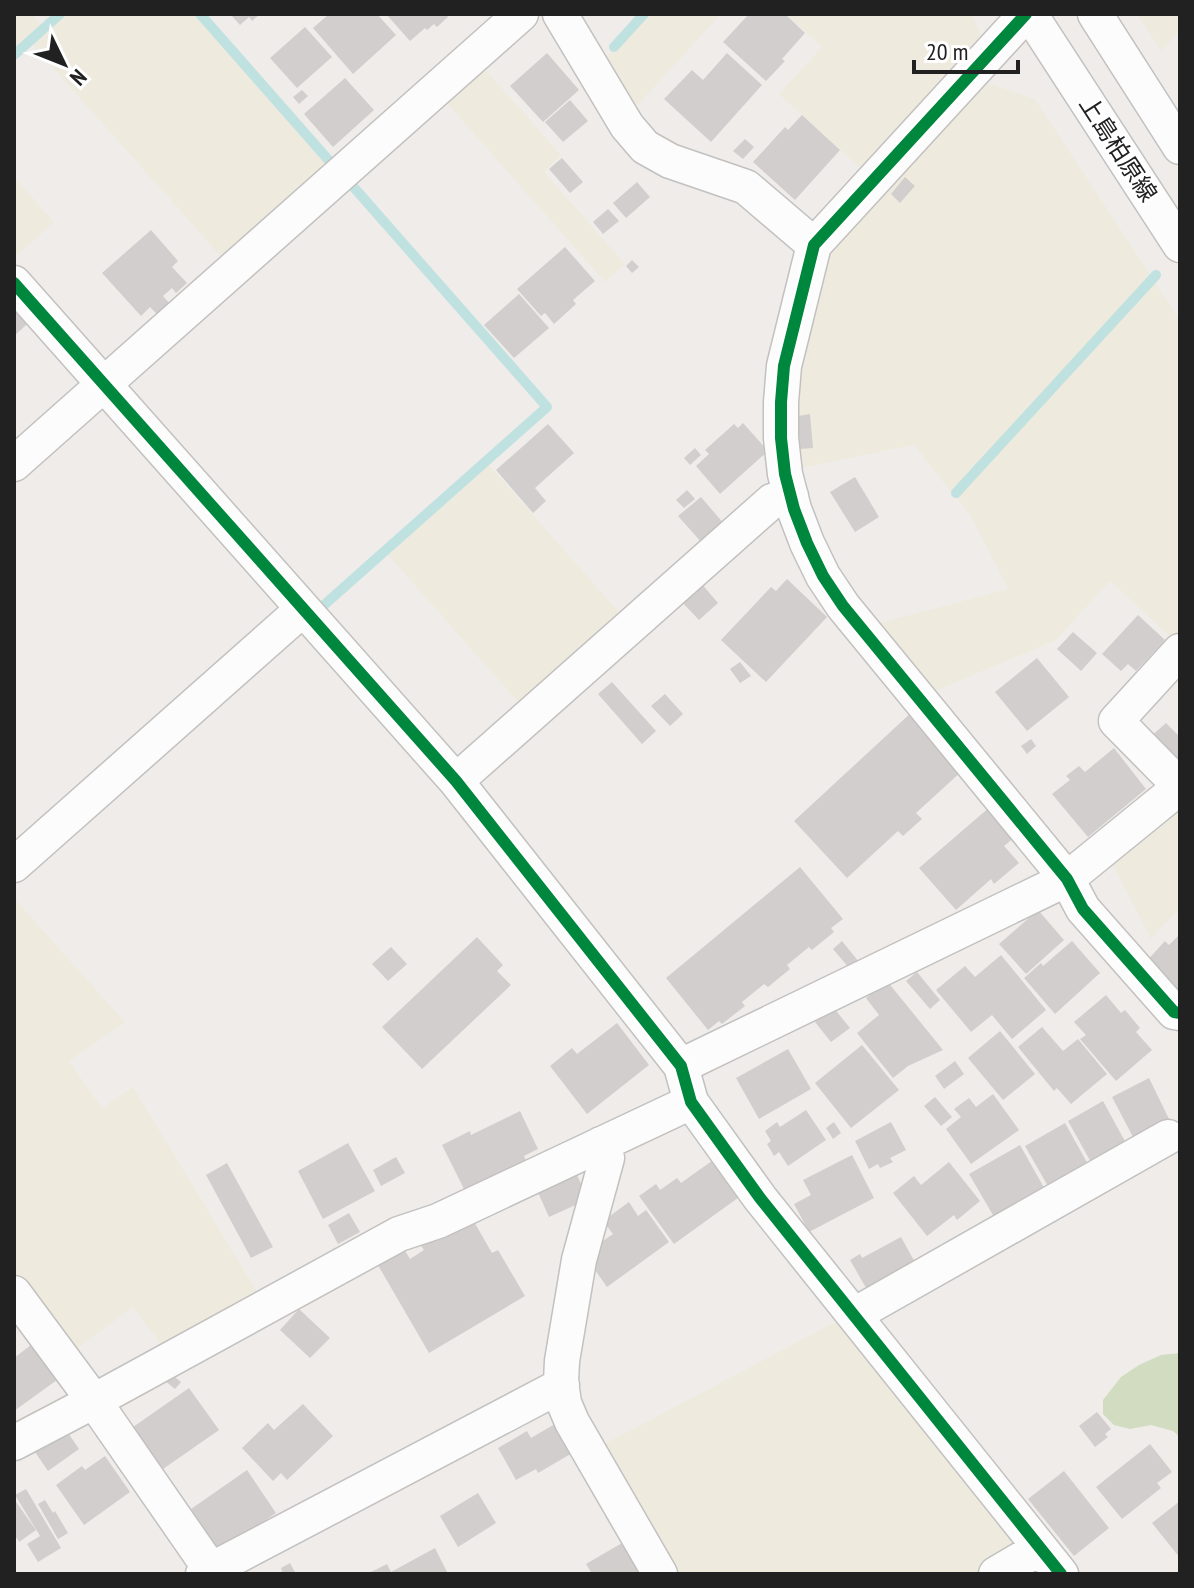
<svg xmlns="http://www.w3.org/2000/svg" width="1194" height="1588" font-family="'PT Sans Narrow','Noto Sans JP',sans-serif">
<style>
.farmland{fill:#eeebde}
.forest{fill:#d1dcc1}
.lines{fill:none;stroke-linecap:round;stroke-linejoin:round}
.stream{stroke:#bfe1e0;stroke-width:10}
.building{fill:#d2cecd}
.minor-casing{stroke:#c2c1c0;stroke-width:37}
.minor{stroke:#fdfcfc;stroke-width:34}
.cycleway-casing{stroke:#fff;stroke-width:17}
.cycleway{stroke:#00873e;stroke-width:12}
.labels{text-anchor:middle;stroke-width:6;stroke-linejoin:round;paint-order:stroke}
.street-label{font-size:24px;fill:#212121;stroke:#fff}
</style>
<rect width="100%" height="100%" fill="#efecea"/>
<!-- farmland -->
<path class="farmland" d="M14,14h18l10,12 -28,25z
M64,14h129l135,153 -104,93 -193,-217z
M647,14h74l-84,92 -30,-49z
M786,14h186l9,22 -121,132 -81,-74 43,-47z
M1137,14h43v16l-19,21z
M482,66l79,89 -17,17 81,92 -20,18 -161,-182z
M987,83l48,16 116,177 -199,217 -38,-48 -118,24 -5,-67 29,-136z
M14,177l40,45 -40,36z
M1154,281l26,39v316l-5,5 -65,-60 -54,59 -128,54 -56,-69 136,-36 -38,-74 -14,-18z
M489,465l137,155 -101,90 -137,-155z
M1180,800v108l-29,31 -42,-81z
M14,898l111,124 -56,39 33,47 31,-21 128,211 -96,52 -32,-43 -60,45 -59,-80z
M843,1318l176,221 -1,10 -42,25h-304l-73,-127z"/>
<!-- forest -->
<path class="forest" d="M1180,1353v84l-7,-6 -22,-6 -21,4 -16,-4 -11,-11v-14l18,-23 18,-12 22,-10z"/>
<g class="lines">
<!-- stream -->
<path class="stream" d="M200,14l132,150
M614,47l30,-33
M14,55l46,-41
M956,493l200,-218
M324,605l223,-198 -197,-224"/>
</g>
<!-- building -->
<path class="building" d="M230,14h30l-8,7 -3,-4 -9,8z
M329,14h48l19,21 -43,39 -40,-46z
M386,14h60l2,3 -11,10 -3,-3 -7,6 -2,-2 -15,13z
M749,14h36l20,19 -23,26 3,2 -19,20 -43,-39z
M305,27l27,30 -35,31 -27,-30z
M547,53l32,37 -36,32 -33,-36z
M727,53l35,32 -51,57 -47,-43 28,-29 11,10z
M345,78l29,32 -41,37 -29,-33z
M302,90l6,6 -9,8 -6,-7z
M570,100l18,21 -25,21 -18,-20z
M802,115l38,35 -45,50 -42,-38 32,-35 3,3z
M745,139l9,8 -11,12 -10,-8z
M562,158l21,24 -13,11 -21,-24z
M905,177l10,9 -15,17 -9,-9z
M637,182l13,15 -24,21 -13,-15z
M608,209l11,12 -16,13 -10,-12z
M151,230l27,31 -6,6 15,16 -11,10 -4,-5 -9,8 8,9 -12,11 -9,-9 -9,9 -39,-43z
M565,247l30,34 -22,19 3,4 -22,20 -9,-11 -4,3 -24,-27z
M632,260l7,7 -7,6 -6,-7z
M14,293l21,24 -21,19z
M519,294l30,34 -35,30 -30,-33z
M810,414l3,34 -13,1 -2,-33z
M743,423l25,28 -48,43 -24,-28 13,-12 -4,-4 29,-26 4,4z
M548,424l26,29 -39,35 11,13 -13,12 -37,-43z
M695,448l6,7 -11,10 -6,-7z
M855,477l24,40 -24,15 -25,-40z
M687,490l8,9 -11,9 -8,-8z
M701,497l24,28 -22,19 -25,-28z
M787,579l40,38 -61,65 -45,-42 50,-53 5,4z
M701,583l17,20 -19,17 -18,-19z
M1138,615l27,25 -29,31 -8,-7 -7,7 -19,-17z
M1073,632l24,21 -16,18 -24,-22z
M1037,658l32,39 -42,34 -32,-39z
M740,662l11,14 -11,7 -10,-14z
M612,682l44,49 -14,13 -44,-50z
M665,694l18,20 -13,12 -19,-20z
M913,711l49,60 -46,42 6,6 -19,17 -5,-5 -51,47 -53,-57z
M1166,723l14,14v29l-31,-28z
M1031,739l5,7 -9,8 -6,-8z
M1114,748l32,41 -58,48 -36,-43 18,-14 -4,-4 13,-10 6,6z
M991,806l25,30 -12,10 15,17 -25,21 -3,-5 -35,31 -37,-42z
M800,867l43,52 -12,9 3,4 -22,18 -3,-3 -22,18 3,4 -22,18 -4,-3 -22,18 3,4 -23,18 -3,-3 -11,9 -42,-52z
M1038,910l26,30 -38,34 -27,-30z
M1180,934v59l-37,-28 22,-24 4,4z
M477,937l26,28 -6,6 14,14 -89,84 -40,-42z
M842,941l17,21 -9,7 -17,-20z
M1072,941l28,32 -45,41 -31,-36 17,-15 2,3z
M391,947l16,17 -19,17 -16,-17z
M1001,955l45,55 -34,29 -20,-24 -21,17 -35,-42 29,-24 10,11z
M917,972l23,28 -10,9 -24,-28z
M887,981l56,69 -35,16 -15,12 -36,-45 22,-18 -13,-17z
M1106,995l15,18 4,-3 15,18 -4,4 16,18 -36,31 -36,-42 6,-4 -12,-13z
M833,1007l17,21 -19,14 -16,-20z
M617,1023l32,42 -62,49 -37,-48 22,-18 5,6z
M1042,1027l21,24 15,-12 29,35 -36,30 -14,-16 -3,3 -36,-44z
M1000,1031l35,43 -32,26 -35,-42z
M862,1045l37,45 -48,38 -36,-45z
M788,1049l23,40 -52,30 -23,-41z
M955,1061l9,13 -20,15 -9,-13z
M1149,1078l21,43 -36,18 -22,-42z
M993,1094l26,36 -48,34 -25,-35 15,-12 -7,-8 15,-11 7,9z
M935,1097l17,20 -11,9 -17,-20z
M1103,1101l24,44 -35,19 -24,-43z
M806,1110l20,30 -38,26 -9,-14 -5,4 -7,-12 4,-3 -6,-10 12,-9 3,5z
M520,1111l18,38 -14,7 2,5 -61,30 -23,-46 28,-14 1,4z
M834,1122l7,11 -8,6 -7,-11z
M891,1122l15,28 -16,8 3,4 -13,6 -2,-4 -9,5 -14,-28z
M1065,1123l24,43 -40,22 -24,-42z
M348,1143l27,48 -52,28 -25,-48z
M1020,1145l27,48 -50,29 -28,-48z
M852,1155l22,43 -65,34 -15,-28 17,-9 -8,-15z
M396,1157l9,16 -24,13 -8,-16z
M716,1158l26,37 -68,49 -35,-48 17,-12 4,6 17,-12 4,5z
M949,1162l31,39 -23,19 -3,-5 -27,21 -34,-43 21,-17 7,9z
M227,1163l46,84 -22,11 -45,-83z
M576,1173l8,17 -4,13 -31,14 -13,-29z
M629,1202l9,14 8,-6 23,32 -62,45 -19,-27 3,-11 22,-15 -10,-13z
M349,1213l11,19 -22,12 -10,-19z
M473,1220l19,33 6,-3 27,46 -96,57 -54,-93 26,-16 9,15 14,-9 -5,-7 16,-10 4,7z
M901,1237l16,29 -48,27 -19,-33 10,-6 2,4z
M299,1309l31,29 -20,20 -30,-28z
M31,1345l26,35 -43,31v-53z
M171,1374l10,8 -6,7 -10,-8z
M189,1388l30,42 -56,39 -30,-42z
M303,1404l30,32 -46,44 -6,-7 -8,8 -31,-33 26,-25 6,7z
M1097,1412l14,17 -6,5 3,3 -13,10 -16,-21z
M555,1424l19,28 -36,21 -2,-4 -20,11 -18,-32 29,-17 4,7z
M64,1427l15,22 -31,22 -15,-22z
M1150,1444l22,28 -15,11 4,5 -39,31 -26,-32z
M105,1456l25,36 -46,33 -28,-40 26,-19 3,4z
M247,1470l29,43 -56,39 -29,-43z
M1064,1471l45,57 -35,28 -46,-57z
M26,1489l35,59 -23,14 -11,-18 13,-8 -25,-41z
M478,1493l18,30 -38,24 -18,-31z
M14,1499l22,31 -17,12 -2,-4 -3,1z
M45,1500l8,13 2,-2 13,22 -10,6 -20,-35z
M1180,1501v57l-28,-35z
M622,1543l18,31h-48l-6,-10z
M435,1548l13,26h-81l20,-10 4,8z
M290,1563l6,11h-13l-2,-6z"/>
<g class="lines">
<!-- minor casing -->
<g class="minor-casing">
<path id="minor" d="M560,14l67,112 18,21 25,14 76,26 68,58
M1026,14l-212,231 -30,121 -3,36v36l4,36 9,35 13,34 16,33 20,30 224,273 16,30 91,103 6,1
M1030,14l150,231
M1095,14l85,133
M14,283l442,498 225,285 10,36 69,96 301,376
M14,464l507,-450
M1180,651l-64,70 64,65
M456,781l316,-280 19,-5
M14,865l289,-256
M681,1066l386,-187 113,-92
M601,1144l6,14 -28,102 -17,101 -1,21 3,21 8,19 88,152
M14,1293l80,108 117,169 6,4
M854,1315l314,-178
M14,1443l80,-42 305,-167 39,-13 253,-119
M203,1574l359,-189
M996,1574l44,-26"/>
</g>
<!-- minor -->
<use href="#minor" class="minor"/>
<!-- cycleway casing -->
<g class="cycleway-casing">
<path id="cycleway" d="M1026,14l-212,231 -30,121 -3,36v36l4,36 9,35 13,34 16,33 20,30 224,273 16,30 91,103 6,1
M14,283l442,498 225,285 10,36 69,96 301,376"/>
</g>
<!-- cycleway -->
<use href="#cycleway" class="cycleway"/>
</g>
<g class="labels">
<!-- street labels -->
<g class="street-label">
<text transform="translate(1118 149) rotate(57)" y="8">上島柏原線</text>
</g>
</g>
<!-- border -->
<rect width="1194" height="1588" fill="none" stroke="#212121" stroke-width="32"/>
<!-- north arrow -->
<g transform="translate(64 64) rotate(133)" stroke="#ffffff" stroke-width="6" paint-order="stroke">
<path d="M0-6L14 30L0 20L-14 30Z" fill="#212121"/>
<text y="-12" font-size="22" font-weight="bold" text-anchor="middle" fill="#212121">N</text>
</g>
<!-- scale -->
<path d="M914 60v12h104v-12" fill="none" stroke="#212121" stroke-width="4"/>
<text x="926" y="60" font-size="24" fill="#212121" stroke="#ffffff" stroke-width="6" paint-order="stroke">20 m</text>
</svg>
